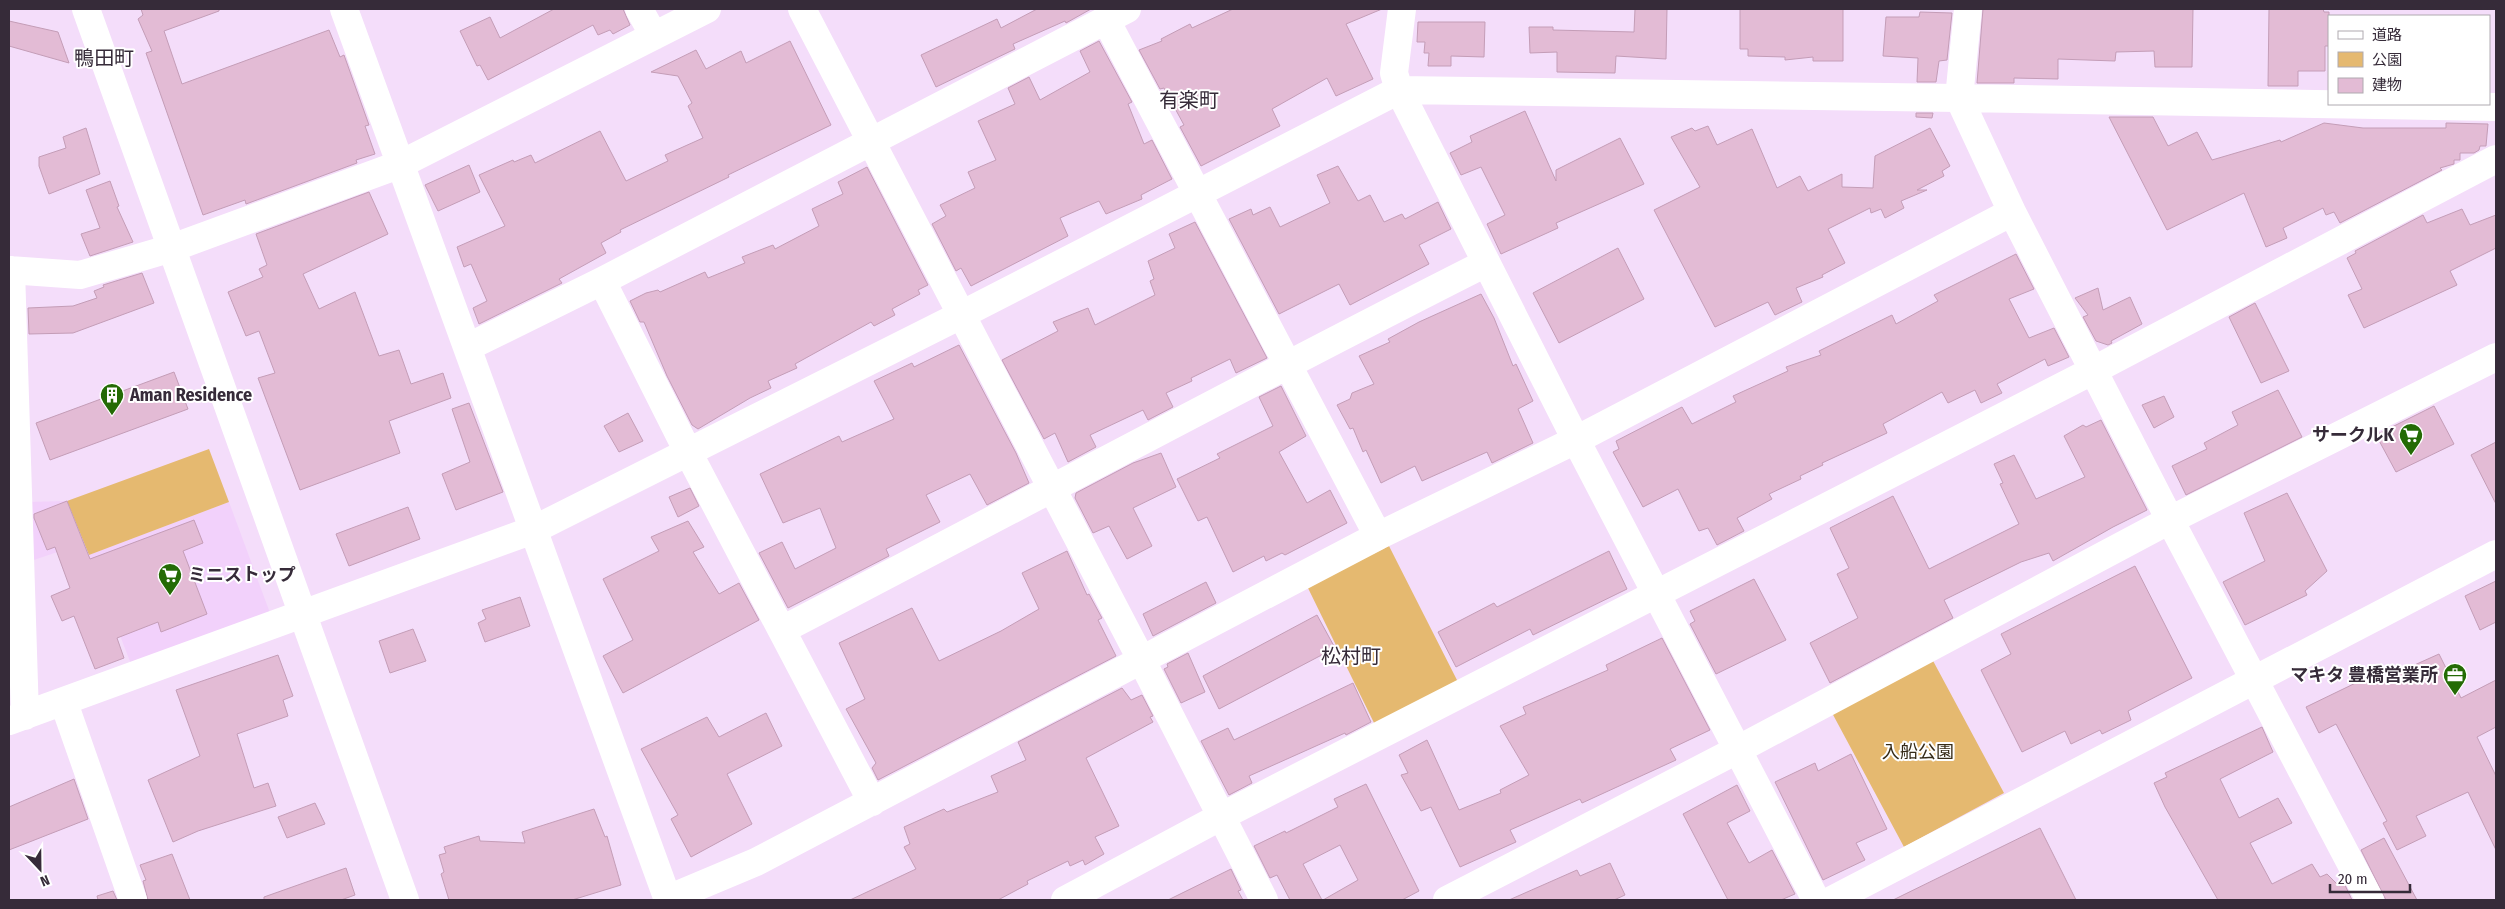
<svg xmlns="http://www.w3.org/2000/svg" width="2505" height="909" font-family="'Fira Sans Condensed','Noto Sans JP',sans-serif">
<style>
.built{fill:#f2d1fb}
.green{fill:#e5b970}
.building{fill:#e3bbd5;stroke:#c49db7}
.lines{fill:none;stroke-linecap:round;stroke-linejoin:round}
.minor{stroke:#fff;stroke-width:28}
.tertiary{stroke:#fff;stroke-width:28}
.labels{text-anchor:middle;stroke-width:4;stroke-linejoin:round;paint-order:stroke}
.poi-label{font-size:18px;font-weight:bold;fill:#362b39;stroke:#fff;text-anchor:start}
.park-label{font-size:18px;fill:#362b18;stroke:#fff}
.quarter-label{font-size:20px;fill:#362b39;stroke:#fff}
</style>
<rect width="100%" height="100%" fill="#f4ddfa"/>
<!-- built -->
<path class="built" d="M67,501l17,42 -56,19 -2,-60z
M229,502l41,111 -139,51 -42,-109z"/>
<!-- green -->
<path class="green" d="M209,449l20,53 -140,53 -22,-54z
M1389,546l70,138 -83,43 -69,-141z
M1931,657l73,136 -100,54 -73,-136z"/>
<!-- building -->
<path class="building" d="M141,9h78v2l-55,20 18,53 147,-54 11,27 4,-2 25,70 -4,1 10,28 -19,6 1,3 -111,41 -1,-4 -42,15 -57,-162 6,-2 -14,-32 5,-4z
M554,9h69l7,16 -17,9 -3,-4 -12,5 -5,-10 -105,55 -8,-15 -3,1 -17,-35 30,-14 10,21z
M1037,9h54l-25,14 -1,-2 -52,23 2,5 -79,38 -15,-32 76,-36 4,9z
M1233,9h149l-36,15 27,55 -37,17 -9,-18 -55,31 8,17 -79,40 -21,-39 4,-2 -20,-37 -4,1 -21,-39 23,-9 -1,-2 29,-15 2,4z
M1635,9h32l-1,50 -50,-3 -1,17 -58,-1v-20l-27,1 -1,-26h24v3l81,2z
M1740,9h103v52h-30v-4l-28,3v-3l-37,-1v-7h-8z
M1983,9h210l-1,58h-37l-1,-16 -38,1 -1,9 -57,-2v20l-44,-1v5h-37z
M2269,9h54l1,3h5v34h-4v25h-27v15h-30z
M1920,12l32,1 -5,47 -8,1 -3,21h-19l1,-24 -35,-2 3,-39h33z
M9,21l49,11 11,31 -60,-17z
M1418,22h67l-1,35 -33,-1v10h-23l1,-13h-5l1,-11h-8z
M790,41l41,84 -103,50 1,2 -109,53 1,2 -20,11 5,10 -47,26 3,4 -83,41 -6,-16 14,-7 -16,-37 -7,3 -7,-20 48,-21 -26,-51 34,-15 1,2 17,-7 4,8 65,-32 26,50 42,-20 -3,-6 38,-17 -15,-32 4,-3 -14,-27 -27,-4 45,-22 10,19 35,-18 5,12z
M1099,41l33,61 -4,2 16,40 8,-4 20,39 -31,16 1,4 -36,15 -7,-13 -39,17 8,18 -97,50 -10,-18 -5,3 -24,-47 14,-8 -6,-11 35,-17 -7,-16 28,-12 -18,-39 37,-17 -7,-16 21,-11 11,23 50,-28 -10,-21z
M1525,111l31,70v-11l64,-32 24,46 -88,39 2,5 -57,26 -14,-30 18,-9 -24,-48 -20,8 -11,-22 22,-11 -2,-6z
M1916,113h17l-1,5 -16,-1z
M2109,117h44l15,29 29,-14 15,28 68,-20 1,2 43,-19 39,5h83v-5l42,1 -2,22h-6l-1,4 -5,3h-14v7h-6v4l-14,4 2,2 -102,53 -6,-11 -8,3 -3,-7 -40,20 4,10 -21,9 -22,-54 -77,37z
M1708,126l9,19 35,-16 25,59 23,-12 8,15 34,-17v13l31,1 2,-32 55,-28 20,38 -8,5 2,5 -27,14h10l-26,11 3,7 -19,10 -4,-9 -10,4 -1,-5 -42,21 17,34 -23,12 1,2 -27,11 6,14 -27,13 -7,-13 -53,25 -61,-117 46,-23 -29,-50 21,-9 3,3z
M86,128l14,46 -51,20 -10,-28v-9l27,-9 -3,-11z
M469,165l11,27 -42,19 -13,-26z
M1338,166l20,35 12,-6 14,27 18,-8 3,5 33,-17 13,27 -32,16 10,19 -79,41 -11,-21 -60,30 -50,-95 22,-10 2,6 17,-8 10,20 50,-24 -13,-28z
M867,167l61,118 -10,5 2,4 -28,15 3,6 -21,11 -3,-4 -76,42 2,4 -29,13 3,7 -21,10 -52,31 -6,-4 -25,-49 -23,-54h-4l-10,-21 16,-8 12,-3 2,2 45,-20 3,6 37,-15 -3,-6 31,-12 2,4 44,-23 -7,-17 31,-15 -5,-12z
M110,181l9,25 -2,1 16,35 -43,14 -9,-22 19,-6 -14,-38z
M369,192l19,42 -85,40 16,35 36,-17 24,64 20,-6 12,34 32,-11 8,25 -62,23 11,32 -100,37 -42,-112 17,-5 -16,-42 -13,5 -18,-44 35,-15 -4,-8 8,-4 -11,-31z
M2462,209l8,16 26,-10v33l-46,23 7,14 -93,43 -16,-33 14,-6 -15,-31 9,-5 -1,-2 68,-36 4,8z
M1195,222l72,136 -31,15 -6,-14 -39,19 1,3 -26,12 7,14 -25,13 -5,-10 -53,25 6,12 -28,15 -13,-29 -11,6 -42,-79 56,-29 -5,-9 35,-14 7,17 60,-30 -5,-14 4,-2 -6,-18 27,-13 -6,-14z
M1618,248l26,51 -85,44 -26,-50z
M2016,254l18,35 -25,10 20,39 25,-10 15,29 -21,9 -3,-7 -48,25 5,9 -21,10 -6,-13 -27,13 -6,-11 -59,32 4,9 -65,30 1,2 -23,11 1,3 -32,15 3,5 -35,19 7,13 -27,14 -9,-17 -9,3 -21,-42 -35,18 -30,-55 6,-3 -3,-8 66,-34 10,17 44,-22 -3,-6 55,-25 -2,-4 35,-12 -2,-4 73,-36 4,9 42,-23 -4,-6z
M142,273l12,30 -81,30 -44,1 -1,-26 45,-2 24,-8 -3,-7 10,-4 -1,-2z
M2098,288l5,22 27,-13 12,27 -31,17 1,2 -4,2 -12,-4 -13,-24 5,-2 -13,-17z
M1481,294l13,24 19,48 3,-2 17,37 -15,8 15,34 -41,20 -5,-11 -65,29 -7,-15 -34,17 -15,-33 -3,2 -10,-24 -3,1 -13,-24 13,-6 2,-6 22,-9 -15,-28 31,-14 -2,-3 31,-17z
M2255,303l34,68 -28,12 -32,-66z
M959,345l57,108 13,30 -42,22 -17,-31 -44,21 14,27 -54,27 3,7 -101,52 -29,-55 23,-11 13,27 41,-21 -16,-40 -37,15 -23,-49 79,-38 3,6 52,-23 -20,-38 38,-18 2,4z
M174,372l14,37 -138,51 -14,-37z
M1281,386l25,50 -27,16 28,51 23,-13 17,33 -62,32 -3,-2 -16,8 -2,-5 -31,16 -26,-55 -9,4 -21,-42 43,-21 -3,-4 56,-28 -14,-29z
M2278,390l24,47 -116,58 -14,-29 35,-17 -3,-6 34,-18 -6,-13z
M2164,396l10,21 -20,11 -12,-23z
M469,403l34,89 -47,18 -14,-36 28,-12 -18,-53z
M2434,406l20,38 -58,28 -20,-37z
M628,413l15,28 -24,11 -15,-26z
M2101,420l46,90 -34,17 -60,34 -4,-8 -28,9 -77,38 9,18 -123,65 -20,-40 48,-25 -21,-44 12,-6 -19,-40 63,-32 36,73 90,-45 -19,-40 3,-1 -9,-19 20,-9 22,44 49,-22 -21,-41 19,-11 3,2z
M2496,442v62l-25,-49z
M1161,453l15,34 -43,21 19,38 -25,13 -18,-33 -16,7 -18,-35 1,-5 57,-30z
M690,488l9,18 -21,11 -9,-20z
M2287,493l40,78 -22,20 2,4 -62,30 -22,-43 42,-21 -21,-48z
M67,501l23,58 104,-39 9,23 -20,8 24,63 -46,18 -3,-10 -41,16 7,20 -29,11 -21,-53 -12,5 -11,-25 19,-8 -15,-41 -8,3 -13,-32v-4z
M408,507l12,32 -71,27 -13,-32z
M688,521l16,26 -11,5 26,42 20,-11 20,37 -136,73 -20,-37 30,-16 -30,-61 56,-28 -8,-14z
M1067,551l20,44 2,-1 13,24 -4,2 18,36 -238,124 -6,-12 4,-5 -30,-54 19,-10 -26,-56 73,-35 27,53 62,-30 38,-22 -17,-36z
M1609,551l18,38 -94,46 -3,-6 -74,38 -18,-35 56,-29 3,4z
M2135,566l57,112 -64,33 3,9 -29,14 -2,-4 -29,14 -6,-13 -43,21 -41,-82 30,-16 -10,-20z
M1754,579l32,61 -70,34 -26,-50 5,-3 -5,-10z
M2496,581v41l-16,8 -15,-34z
M1206,582l10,21 -63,33 -10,-22z
M520,597l10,29 -45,16 -7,-19 8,-4 -4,-9z
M1317,615l18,33 -116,61 -16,-33z
M413,629l13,32 -36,12 -11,-32z
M1662,638l48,92 -40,19 6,11 -94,43 -2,-4 -70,31 6,12 -56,25 -29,-60 -10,4 -20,-36 7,-2 -9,-18 28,-15 32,70 42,-17 -1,-3 29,-15 -29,-49 26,-12 -3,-7 85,-37 -2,-5z
M1188,653l17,39 -24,11 -17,-34 4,-2 -1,-3z
M2439,654l22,44 35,-18v47l-19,10 19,39v74l-28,-58 -52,24 10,20 -29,14 -14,-27 4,-2 -51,-97 -17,9 -13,-26 62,-30 4,7z
M278,655l15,41 -10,4 5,16 -51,18 17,54 14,-5 8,23 -78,25 -25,11 -25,-62 52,-24 -24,-66z
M1353,683l18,39 -25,13 -1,-2 -96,43 3,7 -23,12 -28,-54 27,-13 6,12z
M1122,688l9,12 11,-5 11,21 -3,1 3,5 -67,36 33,68 -24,11 9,17 -19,11 -2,-5 -13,6 -2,-5 -41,20 1,3 -30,16h-148l66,-31 -12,-22 6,-3 -6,-17 40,-18 3,3 51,-20 -7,-16 35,-16 -8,-18z
M766,713l16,33 -55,28 25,50 -61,33 -20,-38 7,-4 -37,-66 66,-32 12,20z
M2262,727l11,25 -53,27 19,39 39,-20 14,25 -42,20 22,41 40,-20 8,13 7,-3 12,12 5,-3 8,17h-134l-53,-93 -11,-24 13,-6 -2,-4z
M1851,754l36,75 -31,14 9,17 -42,20 -48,-98 40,-19 3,8z
M74,779l14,40 -79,31v-43z
M1366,784l53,107 -17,9h-79l35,-20 -18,-35 -37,19 19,36h-32l-13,-25 -7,3 -16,-32 31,-15 1,2 52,-26 -4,-8z
M1737,785l13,26 -23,12 22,40 23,-13 23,44 -14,6h-53l-45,-86z
M315,803l10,21 -38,14 -9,-21z
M594,809l11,28 2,-1 14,49 -49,15h-123l-8,-26 3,-2 -5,-17 7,-2 -2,-6 35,-11 1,5 45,2 -3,-11z
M2040,828l36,72h-183z
M2384,838l33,62h-31l-25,-50z
M172,854l18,46h-42l-5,-19 3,-1 -6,-15z
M1610,863l15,32 -11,5h-105l68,-30 3,6z
M346,868l9,27 -14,5h-77v-3z
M1231,869l10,21 -3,1 5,9h-75z
M113,891l4,9h-19l-1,-4z"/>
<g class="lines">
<!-- minor -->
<path class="minor" d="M344,9l324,891
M639,9l15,27
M802,9l340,652 122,239
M1968,9l-9,89 53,114 158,308 200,380
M1106,20l272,516
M1959,98l537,9
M9,270l71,5 92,-27 229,-84 306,-155
M11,270l14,446
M602,281l86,171 184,350
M468,347l134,-66 525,-272
M782,630c235,-122 468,-248 704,-367
M64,703l69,197
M9,721l524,-191 428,-215 438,-225
M668,899l88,-37 622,-326 198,-96 436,-228
M1065,900l157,-84 872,-446 402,-211
M1447,900l292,-151 431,-229 326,-163"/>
<!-- tertiary -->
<path class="tertiary" d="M86,9l319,891
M1402,9l-8,64 5,17 177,350 240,460
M1399,90l560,8
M1832,900l664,-346"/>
</g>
<!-- icons -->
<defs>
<g id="building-pin" transform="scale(1.25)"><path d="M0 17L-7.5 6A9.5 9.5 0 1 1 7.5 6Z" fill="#246b05" stroke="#fff"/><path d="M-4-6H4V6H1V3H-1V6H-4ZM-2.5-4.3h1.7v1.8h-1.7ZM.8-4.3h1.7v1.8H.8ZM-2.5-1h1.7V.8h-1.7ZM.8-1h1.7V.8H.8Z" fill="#fff"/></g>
<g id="supermarket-pin" transform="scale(1.25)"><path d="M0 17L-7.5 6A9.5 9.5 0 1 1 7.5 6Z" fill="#246b05" stroke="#fff"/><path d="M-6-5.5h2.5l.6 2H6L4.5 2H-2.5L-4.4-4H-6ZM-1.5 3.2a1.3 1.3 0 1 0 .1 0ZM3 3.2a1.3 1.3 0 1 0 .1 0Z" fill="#fff"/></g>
<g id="office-pin" transform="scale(1.25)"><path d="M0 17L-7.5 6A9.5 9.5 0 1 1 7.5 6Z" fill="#246b05" stroke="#fff"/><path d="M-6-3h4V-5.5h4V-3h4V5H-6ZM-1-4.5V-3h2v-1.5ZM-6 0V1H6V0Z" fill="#fff"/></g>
</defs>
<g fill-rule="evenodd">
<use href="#building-pin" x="112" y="395"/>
<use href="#supermarket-pin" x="2411" y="435"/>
<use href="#supermarket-pin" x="170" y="575"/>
<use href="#office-pin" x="2455" y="675"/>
</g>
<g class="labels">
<!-- poi labels -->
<g class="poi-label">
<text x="130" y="401">Aman Residence</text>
<text x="2394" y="441" text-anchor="end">サークルK</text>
<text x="188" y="581">ミニストップ</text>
<text x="2438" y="681" text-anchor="end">マキタ 豊橋営業所</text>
</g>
<!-- park labels -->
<g class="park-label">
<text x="1918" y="758">入船公園</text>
</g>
<!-- quarter labels -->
<g class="quarter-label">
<text x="104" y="65">鴨田町</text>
<text x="1189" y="107">有楽町</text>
<text x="1351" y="663">松村町</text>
</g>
</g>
<!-- border -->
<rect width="2505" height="909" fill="none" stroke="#362b39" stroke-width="20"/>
<!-- legend -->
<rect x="2328" y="15" width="162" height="90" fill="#ffffff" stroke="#afaab0"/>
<rect x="2338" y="31" width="25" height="8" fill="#ffffff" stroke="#afaab0"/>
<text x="2372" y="40" font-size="15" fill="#362b39">道路</text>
<rect x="2338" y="52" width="25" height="15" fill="#e5b970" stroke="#afaab0"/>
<text x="2372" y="65" font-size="15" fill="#362b39">公園</text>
<rect x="2338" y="78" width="25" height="15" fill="#e3bbd5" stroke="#afaab0"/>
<text x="2372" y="90" font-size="15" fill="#362b39">建物</text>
<!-- north arrow -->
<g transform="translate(40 869) rotate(158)" stroke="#ffffff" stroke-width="4" paint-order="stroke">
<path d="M0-4L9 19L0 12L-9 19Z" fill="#362b39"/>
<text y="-8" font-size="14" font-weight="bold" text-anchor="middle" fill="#362b39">N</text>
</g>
<!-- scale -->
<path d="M2330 884v8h80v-8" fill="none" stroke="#362b39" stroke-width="2.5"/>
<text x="2338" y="884" font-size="15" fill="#362b39" stroke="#ffffff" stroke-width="4" paint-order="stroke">20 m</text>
</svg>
